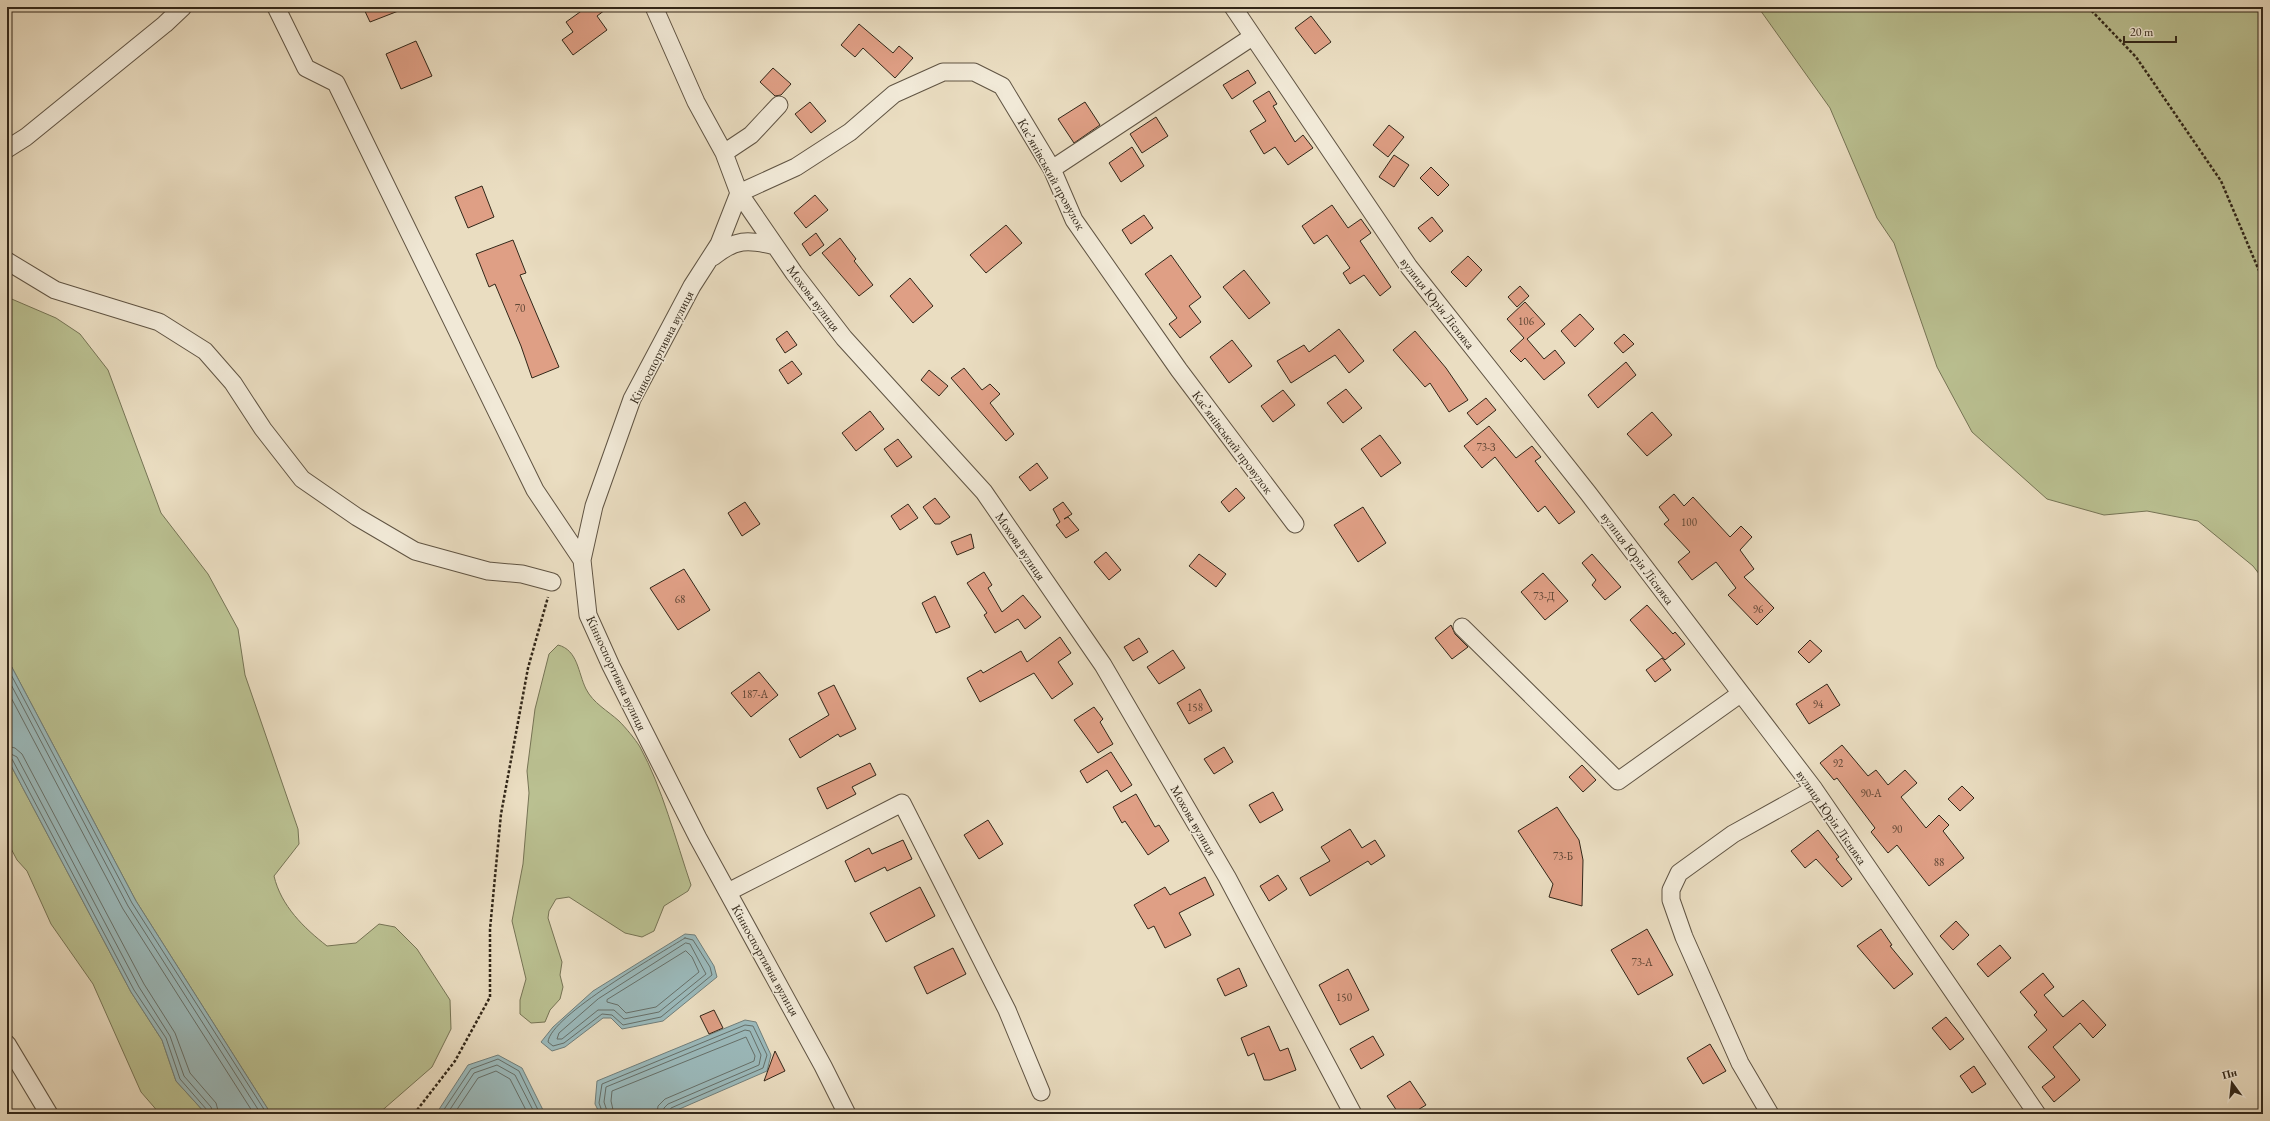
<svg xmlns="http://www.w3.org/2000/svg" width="2270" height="1121" font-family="'EB Garamond',serif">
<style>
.green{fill:#bac091;stroke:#767455}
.water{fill:#9bbabc;stroke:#717f7b}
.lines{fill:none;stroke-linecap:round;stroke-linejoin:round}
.shore{stroke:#66706a;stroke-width:1}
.building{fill:#df9f85;stroke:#322719}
.minor-casing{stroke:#605443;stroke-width:19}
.path{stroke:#322719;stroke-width:2.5;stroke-dasharray:3 2;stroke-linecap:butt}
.minor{stroke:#f1e9d7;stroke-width:17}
.labels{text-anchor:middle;stroke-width:3;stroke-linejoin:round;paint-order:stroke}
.number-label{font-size:11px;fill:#5d4534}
.street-label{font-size:13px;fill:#322719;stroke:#f1e9d7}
</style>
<rect width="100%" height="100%" fill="#eaddc1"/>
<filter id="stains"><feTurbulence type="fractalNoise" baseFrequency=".005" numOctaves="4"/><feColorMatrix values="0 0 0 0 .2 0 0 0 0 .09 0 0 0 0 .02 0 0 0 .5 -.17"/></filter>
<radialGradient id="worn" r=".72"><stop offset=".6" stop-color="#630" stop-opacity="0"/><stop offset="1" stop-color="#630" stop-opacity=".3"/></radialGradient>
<!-- green -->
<path class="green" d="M1758,7h505v572l-10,-13 -55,-45 -51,-10 -43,4 -57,-16 -75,-67 -35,-65 -43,-124 -17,-25 -47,-110z
M7,297l49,21 24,16 28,36 53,143 47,61 30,55 7,46 53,154 1,15 -25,32c7,30 30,52 53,70l29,-3 23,-19 16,3 22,22 33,51 1,29 -19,38 -54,47h-107l-135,-213 -129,-243z
M558,645c20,5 20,28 28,44 7,14 22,22 33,32 7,7 16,18 21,26 22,40 36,94 51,138l-3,6 -24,15 -10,25 -12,6 -17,-4 -56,-36 -13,2 -7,12 -1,7 14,44 -2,13 3,12 -3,12 -10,11 -5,12 -14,1 -11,-9v-14l6,-21 -14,-58 11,-57 6,-71 -2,-22 8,-62 14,-55z
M7,758l124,234 31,48 14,41 30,33h-46l-19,-22 -48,-108 -42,-60 -24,-53 -10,-11 -10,-19z"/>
<!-- water -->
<path class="water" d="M7,658l129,243 135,213h-65l-30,-33 -14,-41 -31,-48 -124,-234z
M685,934l10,1 19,31 3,11 -54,44 -41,8 -11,-11h-8l-38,29 -13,4 -11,-9 12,-15 40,-36z
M745,1020l11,2 15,33 -4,16 -99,43h-68l-5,-10 2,-23z
M498,1055l24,13 23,46h-109l32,-49z"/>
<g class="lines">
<!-- shore -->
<path class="shore" d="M7,667l125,236 135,211
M7,677l121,229 133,208
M7,690l116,219 131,205
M7,746l8,2 7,6 122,230 31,49 15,40 26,30 3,11
M7,752l10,5 122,230 31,49 14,40 27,31 2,7
M7,757l5,2 122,231 32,48 14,41 27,31 1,4
M685,938l8,2 17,27 2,8 -51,42 -38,8 -11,-10 -10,-1 -38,29 -11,3 -5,-4c2,-26 113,-89 137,-104z
M686,943l4,1 16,30 -47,38 -35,7 -10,-9h-16l-36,29h-5l2,-6 39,-34z
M686,951l6,6 7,15 -43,35 -30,6 -8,-8 -11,-3v-2z
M441,1114l30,-45 27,-10 21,12 21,43
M447,1114l27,-41 23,-8 18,10 20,39
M454,1114l24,-36 18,-7 14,8 18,35
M603,1114l-4,-11 3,-19 143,-59 8,1 14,29 -4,13 -92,40 -3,6
M608,1114l-4,-12 2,-15 139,-57 5,1 11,24 -2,10 -91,39 -4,4 -1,6
M614,1114l-3,-13 1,-10 134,-54 9,19 -1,5 -89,38 -7,7 -1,8"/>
</g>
<!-- building -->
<path class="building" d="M363,7h43v1l-36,14z
M587,7h22l-12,9 10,14 -34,25 -11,-15 11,-8 -7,-10z
M1311,16l20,26 -16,12 -20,-26z
M859,24l34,29 6,-7 14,12 -18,20 -32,-30 -8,9 -14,-12z
M416,41l16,35 -31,13 -15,-35z
M773,68l18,16 -10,11 -6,1 -15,-14z
M1248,70l8,13 -24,16 -9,-14z
M1269,91l8,13 -4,2 22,36 8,-7 10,13 -25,17 -13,-18 -11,7 -14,-23 16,-10 -13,-20z
M810,102l16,19 -15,12 -16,-19z
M1085,102l15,23 -26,18 -16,-24z
M1156,117l12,19 -26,17 -12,-19z
M1389,125l15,12 -16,20 -15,-12z
M1132,147l12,19 -23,16 -12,-19z
M1394,155l15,10 -15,22 -15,-10z
M1431,167l18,18 -11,11 -18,-18z
M482,186l12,31 -26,11 -13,-31z
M815,195l13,15 -22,18 -12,-15z
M1332,205l16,23 13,-9 10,14 -11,8 31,46 -11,9 -16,-21 -14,9 -7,-11 7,-5 -23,-33 -13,9 -12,-18z
M1144,215l9,13 -22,16 -9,-14z
M1432,217l11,14 -13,11 -12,-14z
M1006,225l16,18 -36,30 -16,-18z
M816,233l8,12 -14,11 -8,-12z
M840,238l16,21 -2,2 19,24 -14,11 -37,-43z
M513,240l13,33 -6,2 39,92 -27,11 -11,-32 -26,-62 -6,3 -13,-33z
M1171,255l30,42 -12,9 12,16 -21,16 -11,-14 8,-6 -32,-44z
M1468,256l14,14 -16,17 -15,-15z
M1244,270l26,33 -21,16 -26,-32z
M910,278l23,28 -20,17 -23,-27z
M1520,286l9,10 -12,11 -9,-10z
M1525,302l20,22 -18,15 17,20 11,-9 10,13 -21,17 -19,-22 -4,4 -11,-11 14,-13 -17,-19z
M1580,314l14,15 -19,18 -14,-16z
M1339,329l25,32 -15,12 -14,-18 -44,28 -14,-22 27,-16 5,7z
M787,331l10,14 -12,8 -9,-14z
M1415,331l31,37 22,32 -19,12 -19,-29 -5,4 -32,-37z
M1624,334l10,10 -11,9 -9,-10z
M1232,340l20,26 -23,17 -19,-26z
M792,361l10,13 -14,10 -9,-14z
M1626,362l10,13 -38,33 -10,-13z
M964,368l18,22 8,-6 10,10 -10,9 24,31 -8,7 -55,-63z
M929,370l19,16 -9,10 -18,-16z
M1346,389l16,19 -19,15 -16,-20z
M1283,390l12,15 -22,17 -12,-16z
M1486,398l10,12 -19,15 -10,-12z
M870,411l14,18 -28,22 -14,-18z
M1652,412l20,23 -25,21 -20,-22z
M1489,426l27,32 16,-12 9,11 -6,4 40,51 -16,12 -14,-18 -7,6 -43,-55 -13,11 -18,-22z
M1380,435l21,28 -20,14 -20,-28z
M898,439l14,18 -15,10 -13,-18z
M1037,463l11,15 -18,13 -11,-14z
M1236,488l9,10 -16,14 -8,-10z
M1674,494l10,12 9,-9 37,40 11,-11 11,11 -12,13 14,19 -10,8 30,31 -17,17 -29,-30 8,-7 -20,-26 -24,18 -14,-18 12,-10 -26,-28 5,-4 -10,-13z
M935,498l15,19 -10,7h-5l-12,-17z
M745,502l15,22 -18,12 -14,-23z
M1063,502l9,12 -8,5 4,-2 11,13 -13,8 -10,-13 4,-3 -7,-13z
M908,504l10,14 -18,12 -9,-14z
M1363,507l23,36 -28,19 -24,-37z
M971,534l3,14 -17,7 -6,-13z
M1106,552l15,18 -12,10 -15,-18z
M1199,554l27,20 -10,13 -27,-21z
M1592,554l29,33 -16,13 -13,-15 4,-5 -14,-17z
M684,569l26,41 -32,20 -28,-42z
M984,572l8,13 -4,3 14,24 21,-17 18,22 -16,12 -7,-10 -23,14 -11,-18 3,-2 -20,-30z
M1543,573l25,28 -23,19 -24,-28z
M935,596l15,31 -14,6 -14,-30z
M1647,605l26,29 2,-2 10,12 -20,16 -35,-40z
M1451,625l4,9 13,13 -16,12 -17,-21z
M1060,637l11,16 -13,9 15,22 -21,15 -18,-26 -54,29 -13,-24 14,-8 2,3 38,-22 6,11z
M1139,638l9,14 -15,9 -9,-14z
M1810,640l12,11 -13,12 -11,-11z
M1173,650l12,18 -26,16 -12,-17z
M1662,658l9,12 -16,12 -9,-12z
M759,672l19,23 -27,22 -20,-24z
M1827,684l13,21 -31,19 -13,-20z
M834,685l22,44 -16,8 -2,-3 -38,24 -11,-19 40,-24 -11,-22z
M1200,689l12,22 -23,13 -12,-21z
M1094,707l9,12 -3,3 13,22 -15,9 -24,-33z
M1842,745l26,31 8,-6 12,15 17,-15 12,13 -16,14 25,31 13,-13 10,10 -6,6 21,27 -35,28 -32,-41 -9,8 -17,-21 4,-4 -38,-50 -3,2 -14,-17z
M1224,747l9,15 -19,12 -10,-15z
M1111,752l21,33 -11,7 -14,-22 -20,13 -7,-12z
M870,763l6,12 -24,12 4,7 -29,15 -10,-21z
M1582,765l14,15 -13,12 -14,-15z
M1962,786l12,12 -14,13 -12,-12z
M1273,792l10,18 -23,13 -11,-18z
M1136,794l19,33 4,-2 10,16 -21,14 -23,-34 -3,2 -9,-16z
M1557,807l22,33 4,20 -1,46 -33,-9 4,-13 -35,-53z
M988,820l15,24 -24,15 -15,-24z
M1350,829l12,19 13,-8 10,16 -14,9 -3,-4 -58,35 -10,-18 30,-17 -9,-14z
M1818,830l21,27 -3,2 16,20 -10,8 -26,-28 -11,9 -14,-17z
M903,840l9,19 -25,12 -2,-4 -30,15 -10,-21 24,-13 3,6z
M1278,875l9,14 -18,12 -9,-15z
M1205,877l9,18 -35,18 12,22 -26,13 -11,-22 -6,3 -14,-24 31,-18 5,8z
M920,887l15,29 -49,26 -16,-29z
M1956,921l13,14 -16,15 -13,-14z
M1647,929l26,46 -35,20 -27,-45z
M1881,929l11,16 -2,1 23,28 -19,15 -37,-43z
M2000,945l11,13 -23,19 -11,-13z
M953,948l13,26 -39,20 -13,-27z
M1239,968l8,18 -22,10 -8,-17z
M1348,969l21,41 -29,15 -21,-40z
M2043,973l11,14 -10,8 19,22 20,-17 23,25 -13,13 -13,-15 -27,24 27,33 -26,22 -12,-15 13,-10 -27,-30 19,-17 -13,-15 3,-3 -17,-20z
M714,1010l9,18 -14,6 -9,-18z
M1946,1017l18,22 -14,11 -18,-22z
M1269,1026l11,25 8,-3 8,22 -26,10h-6l-10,-27 -6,3 -7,-18z
M1373,1036l11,19 -23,14 -11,-20z
M1710,1044l16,27 -23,13 -16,-26z
M775,1051l10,20 -21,10z
M1974,1066l12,18 -14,9 -12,-17z
M1410,1081l16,24 -15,9h-12l-12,-18z"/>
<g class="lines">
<!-- minor casing -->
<g class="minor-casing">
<path id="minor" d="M276,7l30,61 30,15 199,407 47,70
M654,7l42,95 28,51 15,40 55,80 50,65 140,154 119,173 124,212 126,237
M1233,7l176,260 179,226 226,296 223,325
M7,149l19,-12 139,-113 18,-17
M724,153l27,-18 28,-30
M1052,169l200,-132
M713,257c22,-18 35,-18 62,-11
M7,261l48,29 104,32 46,29 28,32 30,46 39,50 55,38 58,34 73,20 34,3 30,8
M1462,627l156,154 122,-87
M728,892l174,-89 105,207 34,82
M7,1044l42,70
M847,1114l-24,-48 -125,-228 -87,-172 -23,-51 -6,-55 12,-54 38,-107 60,-113 27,-42 20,-51 57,-26 54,-35 44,-38 49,-22h31l28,14 50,83 22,51 105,150 116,154
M1770,1114l-30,-51 -56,-126 -13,-37v-10l8,-17 54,-39 81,-45"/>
</g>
<!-- path -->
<path class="path" d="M2088,7l48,50 85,124 42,99
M414,1114l41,-53 35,-64v-68l11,-115 27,-146 20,-71"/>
<!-- minor -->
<use href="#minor" class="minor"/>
</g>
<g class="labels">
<!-- number labels -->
<g class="number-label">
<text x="520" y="312">70</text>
<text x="1526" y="325">106</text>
<text x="1486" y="451">73-З</text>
<text x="1689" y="526">100</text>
<text x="1544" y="600">73-Д</text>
<text x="680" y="603">68</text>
<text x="1758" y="613">96</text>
<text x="755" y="698">187-А</text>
<text x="1818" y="708">94</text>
<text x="1195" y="711">158</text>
<text x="1838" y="767">92</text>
<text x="1871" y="797">90-А</text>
<text x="1897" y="833">90</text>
<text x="1563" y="860">73-Б</text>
<text x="1939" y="866">88</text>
<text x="1642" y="966">73-А</text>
<text x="1344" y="1001">150</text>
</g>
<!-- street labels -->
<g class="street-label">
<text transform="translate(1052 174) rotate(61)" y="5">Касʼянівський провулок</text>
<text transform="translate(814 298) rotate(53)" y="5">Мохова вулиця</text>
<text transform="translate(1438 303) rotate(52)" y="5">вулиця Юрія Лісняка</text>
<text transform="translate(661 347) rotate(-63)" y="5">Кінноспортивна вулиця</text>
<text transform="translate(1233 442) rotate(53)" y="5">Касʼянівський провулок</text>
<text transform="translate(1021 546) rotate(56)" y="5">Мохова вулиця</text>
<text transform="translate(1638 558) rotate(53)" y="5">вулиця Юрія Лісняка</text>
<text transform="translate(617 673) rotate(65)" y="5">Кінноспортивна вулиця</text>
<text transform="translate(1832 817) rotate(55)" y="5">вулиця Юрія Лісняка</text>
<text transform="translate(1194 820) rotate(60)" y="5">Мохова вулиця</text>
<text transform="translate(766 960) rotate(61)" y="5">Кінноспортивна вулиця</text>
</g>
</g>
<!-- margin -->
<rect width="2270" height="1121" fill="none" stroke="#eaddc1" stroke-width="24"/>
<rect x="8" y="8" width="2254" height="1105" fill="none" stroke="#322719" stroke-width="2"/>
<rect x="12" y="12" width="2246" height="1097" fill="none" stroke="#322719"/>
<!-- north arrow -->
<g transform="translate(2232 1083) rotate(345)" stroke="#f1e9d7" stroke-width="3" paint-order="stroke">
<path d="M0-3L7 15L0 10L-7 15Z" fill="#322719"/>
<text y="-6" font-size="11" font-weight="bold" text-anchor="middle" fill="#322719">Пн</text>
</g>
<!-- scale -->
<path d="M2124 36v6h52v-6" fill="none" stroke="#322719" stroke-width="2"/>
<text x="2130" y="36" font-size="12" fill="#322719" stroke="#f1e9d7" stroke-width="3" paint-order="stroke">20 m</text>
<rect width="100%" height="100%" filter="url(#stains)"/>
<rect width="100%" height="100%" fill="url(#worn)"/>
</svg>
